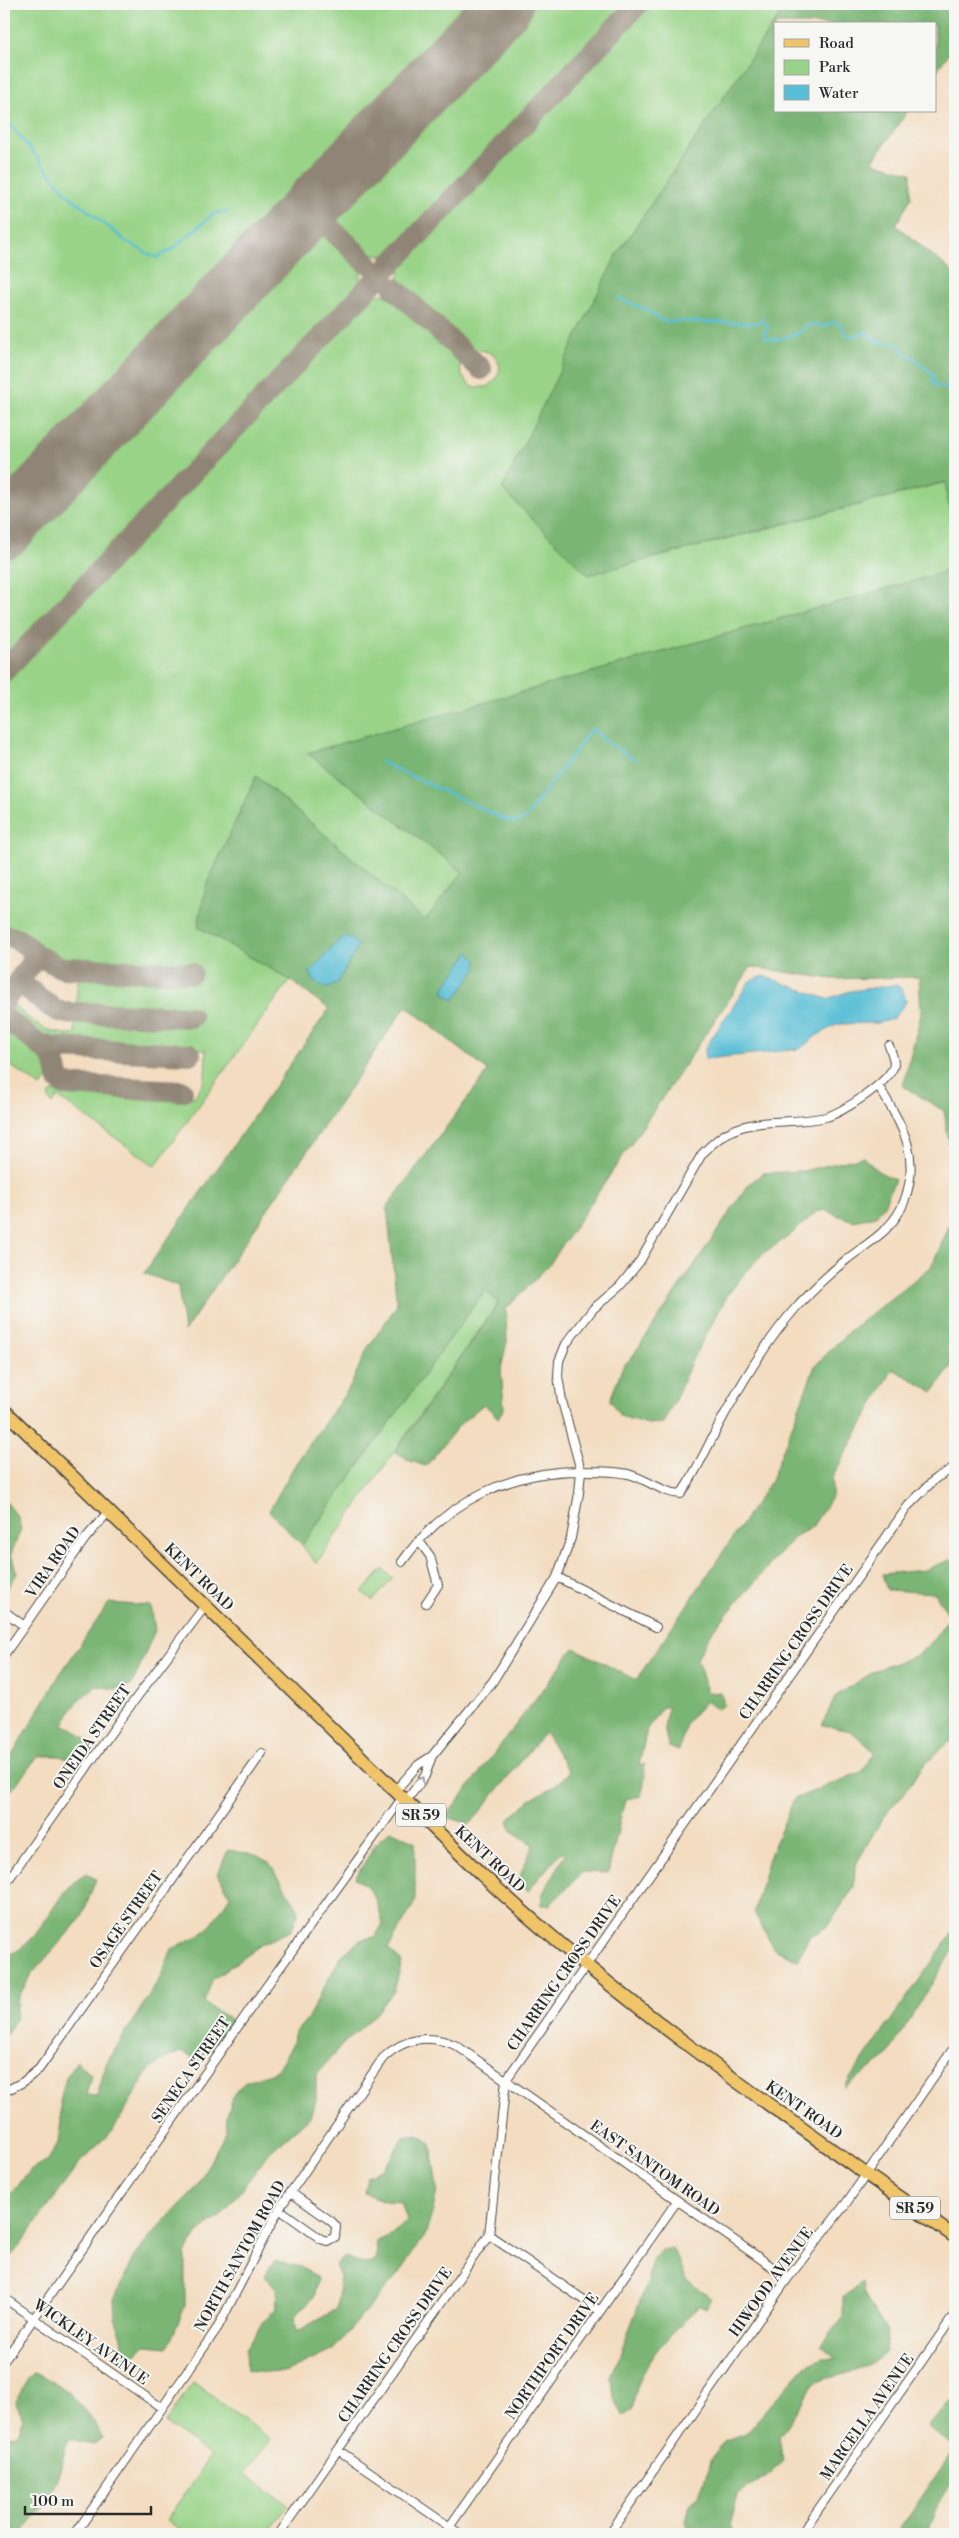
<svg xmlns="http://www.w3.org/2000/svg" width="959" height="2538" font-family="'Libre Bodoni',serif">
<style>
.green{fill:#98d387;stroke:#627f59}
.forest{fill:#7ab574;stroke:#527050}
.water{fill:#57bed5;stroke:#417480}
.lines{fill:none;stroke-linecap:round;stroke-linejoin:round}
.stream{stroke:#57bed5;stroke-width:2.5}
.taxiway{stroke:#8f8475;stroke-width:22}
.runway{stroke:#8f8475;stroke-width:58}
.minor-casing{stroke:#494641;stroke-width:10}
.primary-casing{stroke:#494641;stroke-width:15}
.minor{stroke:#fff;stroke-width:8}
.primary{stroke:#f0c469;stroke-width:12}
.oneway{stroke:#a0a0a0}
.labels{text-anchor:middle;stroke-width:4;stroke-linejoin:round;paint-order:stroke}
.shield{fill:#f6f6f2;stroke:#686867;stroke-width:1}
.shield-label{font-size:14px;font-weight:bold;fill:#2b2b2b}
.street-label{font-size:15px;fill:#2b2b2b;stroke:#f6f6f2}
</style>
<rect width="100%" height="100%" fill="#f6f6f2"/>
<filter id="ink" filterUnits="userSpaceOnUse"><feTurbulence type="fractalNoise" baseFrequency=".02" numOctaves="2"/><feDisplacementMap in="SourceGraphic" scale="10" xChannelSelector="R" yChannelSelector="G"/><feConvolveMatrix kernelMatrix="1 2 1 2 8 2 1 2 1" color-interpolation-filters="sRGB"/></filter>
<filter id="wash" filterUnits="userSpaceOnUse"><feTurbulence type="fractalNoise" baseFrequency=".0096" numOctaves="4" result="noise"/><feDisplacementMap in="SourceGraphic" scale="20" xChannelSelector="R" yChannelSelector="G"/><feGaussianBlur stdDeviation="1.12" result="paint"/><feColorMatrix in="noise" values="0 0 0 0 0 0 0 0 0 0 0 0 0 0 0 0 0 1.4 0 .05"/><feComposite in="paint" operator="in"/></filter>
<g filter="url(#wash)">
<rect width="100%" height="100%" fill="#f3dcbf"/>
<!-- green -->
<path class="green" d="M4,4h484l-484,509z
M522,4h105l-234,246 -10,6 -16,-4 -33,-32 -1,-12 5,-12z
M649,4h138l-171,252 -28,319 358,-93 9,61v26l-647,184 155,119 -38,49 -169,-145 -58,151 92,53 -135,186 -97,-69 -6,7 -4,-8 4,-4h9l133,5 11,-17 1,-30 -153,-8 -12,-5 -33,-28 4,-5c24,19 30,30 63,30l1,-18 116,5v-7l-116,-6 2,-35 116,4v-8l-127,-6 -63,-41v-240l366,-384 12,-4 13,6 63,58 4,18 10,11h15c10,-6 17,-18 9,-29 -8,-10 -18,-6 -28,-12 -11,-7 -63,-56 -69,-67l2,-14z
M309,231l14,2 34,31 4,10 -3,13 -354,373v-112l299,-315z
M4,1026l44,35c3,11 1,18 -7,26l-37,-26z
M485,1290l13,13 -182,261 -14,-19z
M383,1569l10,9 -20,23 -11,-9z
M193,2382l77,57 -25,35 43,31 -20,29h-81l-21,-14 45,-64 -46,-33z"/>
<!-- forest -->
<path class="forest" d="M787,4h168v41l-20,28v-49h-160v87h133l-36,51 39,11v25l-15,27 59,49v269l-10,-61 -357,93 -86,-86 114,-233z
M955,569v613l-11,-71 -41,-25 18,-72 -2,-37 -87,2 -81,-12 -202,298 -43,44 1,32 -6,28 3,39 -6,10 -14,-14 -23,19 -35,43 -19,-6 -12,-8 104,-149 -14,-13 -183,255 -33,-34 27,-48 54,-76 17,-38 30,-44 -10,-98 101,-136 -82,-65 -222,326 -6,-46 -34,-13 185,-264 -39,-29 -92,-53 8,-41 50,-110 169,144 38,-48 -156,-119z
M863,1157l15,14 17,9 -12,27 -7,9 -23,5 -29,-11 -8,2 -28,25 -23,15 -16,16 -20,25 -37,67 -16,38 -13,25 -15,1 -28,-8 -10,-16 13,-34 9,-9 117,-173 14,-11 40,-2z
M955,1213v149l-22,30 -40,-23 -61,109v18l-20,31 -18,10 -80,92 -17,29 10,34 14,1 3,12 -7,4 -11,-8 -20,22 -7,28 -10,-4c-5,-15 -7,-25 0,-40h-7l-15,22 -8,37 5,-2c2,12 0,21 -3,32l-16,3 -17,74 -25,-1 -33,33h-9l1,-10 24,-41 -5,-2 -33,39 -11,-8 16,-38 -21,-14 -4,-11 23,-21 24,-13 14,-14 -24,-40 -75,92 -24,-7 128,-169 62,32 135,-199 44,-115 33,-34 83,-65z
M4,1499l14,18 3,12 -10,25 6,20 -13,19z
M955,1558v182l-7,3 -24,22 -20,28 -21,24 -28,49 -1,21 -26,39 -19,11 -11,23 -24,-11 -20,-37 15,-54 25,-59 69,-28 12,-19 -24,-21 -29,-6 14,-29 40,-26 39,-14 15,-12 20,-27 -15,-24 -48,-3 -5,-16 42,-4z
M109,1603l42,3 4,24 -23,55 -16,4 -20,-3c-15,11 -25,21 -32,38l24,16 -6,13 -14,6 -9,-3h-21l-34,44v-31l56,-95z
M391,1830l24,12v60l-27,47 14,13 -8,29 -18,23 -32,29 -28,32v25l-6,17 -40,35 -48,63 -24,18 -13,21v52l-17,41 -23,-2 -14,14h-6l-3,-22 -7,-18 -1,-20 20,-41 18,-24 42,-43 32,-59 1,-16 7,-22 10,-12 32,-11 17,-27 1,-10 13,-15 34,-63 19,-16 15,-3 8,-13c-5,-20 -9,-36 -28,-46l22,-36z
M228,1850l27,5 14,7 30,48 -7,20 -30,14 -50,36 -8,23 29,18 -34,39 -19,-8 -19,9 -14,12 -35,59 -31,29 -77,106v-65l26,-31 18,-11 10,-17 3,-22 -1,-20 6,-24 11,-16 14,14 -5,20 11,1 9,-32 54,-86 12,-29 28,-14 12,-11 18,-28 -12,-22z
M86,1874l10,5 -14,38 -51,58 -13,23 -3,22 -9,15 -2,-2v-76c43,-15 44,-61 82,-83z
M955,1929v17l-69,112 -42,29z
M418,2135l13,8 6,46 -4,22 -8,25 -27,38 -65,76 -46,22 -22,1 -18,-3 -1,-21 15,-24 16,-18 -1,-19 -11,-12 9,-16 30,8 13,10 -2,17 -21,22 2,15 41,-23 3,-33 -5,-11 9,-8 22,7 11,-5 -1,-17 16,-8 15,-14 -6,-18 -15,-1 -22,-8 3,-17 17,-7 19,-32z
M672,2249l7,11 7,20 26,19 -6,9 -7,-2c-34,35 -60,54 -67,105l-9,4 -10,-16 -2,-22 38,-99 3,-17 9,-11z
M862,2282l2,12 23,38 -2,21 -9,8 -27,12 -24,6 -11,5 -35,53 4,25 -15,13 -30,20 -8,31 6,8h-44l-7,-10 5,-19 10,-11 12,-35 12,-18 22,-8 59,-67 19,-8h11l-14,-12 22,-28v-22z
M35,2372c29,14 54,35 67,66l-8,6 -26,-5 -9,34 -14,33 -24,28h-17v-97l14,-3 5,-15 -8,-18 14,-24z
M955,2400v48l-27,-22 20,-24z
M955,2449v29l-14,22 -14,34h-31z"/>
<!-- water -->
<path class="water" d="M346,937l6,2 6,7 -20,36 -10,6c-9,-2 -16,-7 -18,-16l30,-33z
M469,952l8,9 -2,10 -21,29 -10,-7v-5z
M764,976l63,23 23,-8 45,-6c9,3 9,9 11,17l-13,17 -14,4 -41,1 -22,12 -16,13 -95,10v-11l45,-67z"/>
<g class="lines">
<!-- stream -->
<path class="stream" d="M4,117l63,77 59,47 30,17 17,-9 41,-36 14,-1
M618,298l31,13 13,10 95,2 5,-4 6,8 -4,5v5c11,7 24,-2 36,-4l5,-7 13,-2 5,3 12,-5 7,4 3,7 8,4 13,-5 11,10 22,2 5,9c9,2 22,16 30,22l-2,4 3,6 13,4 2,10 5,2
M381,762l127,59 9,1 9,-5 66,-89 14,14 30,18"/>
<!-- taxiway -->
<path class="taxiway" d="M329,227c-11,-17 -6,-31 6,-45
M289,230c14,-9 25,-9 40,-3l38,36
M394,288l87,81
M4,671l634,-667
M4,936c9,-1 28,10 30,20l-1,5
M14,987l10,-1c21,15 31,31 58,27l109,4
M4,1001l29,-40 7,-4 22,11 129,5
M4,1017l49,39 6,24 5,5 118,6
M40,1044l14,4 136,6"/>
<!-- runway -->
<path class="runway" d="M4,530l500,-526"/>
</g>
</g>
<g filter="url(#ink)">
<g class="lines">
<!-- minor casing -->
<g class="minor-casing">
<path id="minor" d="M419,1541l11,15 8,29 -12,18
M402,1562c43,-61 111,-93 184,-91 14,0 28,0 42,3 19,5 34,19 53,20 16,-23 27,-49 40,-73 23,-42 46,-81 78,-117 14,-15 31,-31 47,-44 23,-18 47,-30 58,-58 18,-47 -3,-78 -26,-117
M557,1577l99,50
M4,1611l20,15
M4,1655l81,-116 23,-27
M396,1790l22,-25 14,-9 61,-75 64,-104 14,-39 8,-45 2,-22 -19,-70 -4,-25 1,-15 7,-17 27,-35 27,-23 20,-25 62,-107c10,-10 20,-20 34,-25 29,-11 61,-5 90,-12 16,-4 67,-37 68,-53 0,-6 -3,-13 -5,-18
M406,1801l19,-25 7,-20
M4,1886l118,-169 83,-111
M4,2092l19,-10 16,-13 223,-316
M279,2209l42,30 6,2 8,-4 1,-11 -5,-5 -41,-29
M489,2235l111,76
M4,2298l158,110
M4,2361l249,-356 150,-208
M338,2450l122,84
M450,2526l227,-325
M75,2534l143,-207 61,-118 104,-151c22,-21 48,-24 74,-12l331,232
M279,2534l210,-299 17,-155 402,-574 28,-28 19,-11
M609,2534l179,-256 59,-76 108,-156
M801,2534l154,-220"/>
</g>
<!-- primary casing -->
<g class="primary-casing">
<path id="primary" d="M4,1410l477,464c146,135 312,248 474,363"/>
</g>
<!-- minor -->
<use href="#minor" class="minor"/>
<!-- primary -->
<use href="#primary" class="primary"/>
</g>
<!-- one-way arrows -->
<defs><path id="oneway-chevron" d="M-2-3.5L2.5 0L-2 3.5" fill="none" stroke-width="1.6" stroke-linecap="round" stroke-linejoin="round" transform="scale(1.25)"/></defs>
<use class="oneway" href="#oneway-chevron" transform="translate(421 1780) rotate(-58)"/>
</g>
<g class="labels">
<!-- shield labels -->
<g class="shield">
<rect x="396" y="1803.5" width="50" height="23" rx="4"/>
<rect x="890" y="2196.5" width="50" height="23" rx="4"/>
</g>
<g class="shield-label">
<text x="421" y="1820">SR 59</text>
<text x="915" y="2213">SR 59</text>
</g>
<!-- street labels -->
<g class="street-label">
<text transform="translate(53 1562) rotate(-55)" y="5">VIRA ROAD</text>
<text transform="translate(199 1577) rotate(44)" y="5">KENT ROAD</text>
<text transform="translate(796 1642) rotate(-55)" y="5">CHARRING CROSS DRIVE</text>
<text transform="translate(92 1737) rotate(-55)" y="5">ONEIDA STREET</text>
<text transform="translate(490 1859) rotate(43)" y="5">KENT ROAD</text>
<text transform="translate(126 1920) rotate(-55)" y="5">OSAGE STREET</text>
<text transform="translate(564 1973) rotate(-55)" y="5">CHARRING CROSS DRIVE</text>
<text transform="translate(191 2070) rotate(-55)" y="5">SENECA STREET</text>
<text transform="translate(804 2110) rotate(35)" y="5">KENT ROAD</text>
<text transform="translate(655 2168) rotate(35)" y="5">EAST SANTOM ROAD</text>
<text transform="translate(240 2256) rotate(-61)" y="5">NORTH SANTOM ROAD</text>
<text transform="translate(771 2282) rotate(-54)" y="5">HIWOOD AVENUE</text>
<text transform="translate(91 2342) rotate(35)" y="5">WICKLEY AVENUE</text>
<text transform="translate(395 2345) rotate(-55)" y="5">CHARRING CROSS DRIVE</text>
<text transform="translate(552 2356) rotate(-55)" y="5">NORTHPORT DRIVE</text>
<text transform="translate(867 2417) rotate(-55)" y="5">MARCELLA AVENUE</text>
</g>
</g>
<!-- margin -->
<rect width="959" height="2538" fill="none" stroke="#f6f6f2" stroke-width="20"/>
<!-- legend -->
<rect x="774" y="22" width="162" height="90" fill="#f6f6f2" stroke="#a5a5a2"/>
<rect x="784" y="39" width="25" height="8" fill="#f0c469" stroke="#a5a5a2"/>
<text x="819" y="48" font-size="15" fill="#2b2b2b">Road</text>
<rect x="784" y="60" width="25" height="15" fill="#98d387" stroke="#a5a5a2"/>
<text x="819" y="72" font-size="15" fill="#2b2b2b">Park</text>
<rect x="784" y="85" width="25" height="15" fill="#57bed5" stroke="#a5a5a2"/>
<text x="819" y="98" font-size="15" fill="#2b2b2b">Water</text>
<!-- scale -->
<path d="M25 2506v8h126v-8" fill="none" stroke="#2b2b2b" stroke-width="2.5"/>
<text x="32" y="2506" font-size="15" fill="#2b2b2b" stroke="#f6f6f2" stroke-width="4" paint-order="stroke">100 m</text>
</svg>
